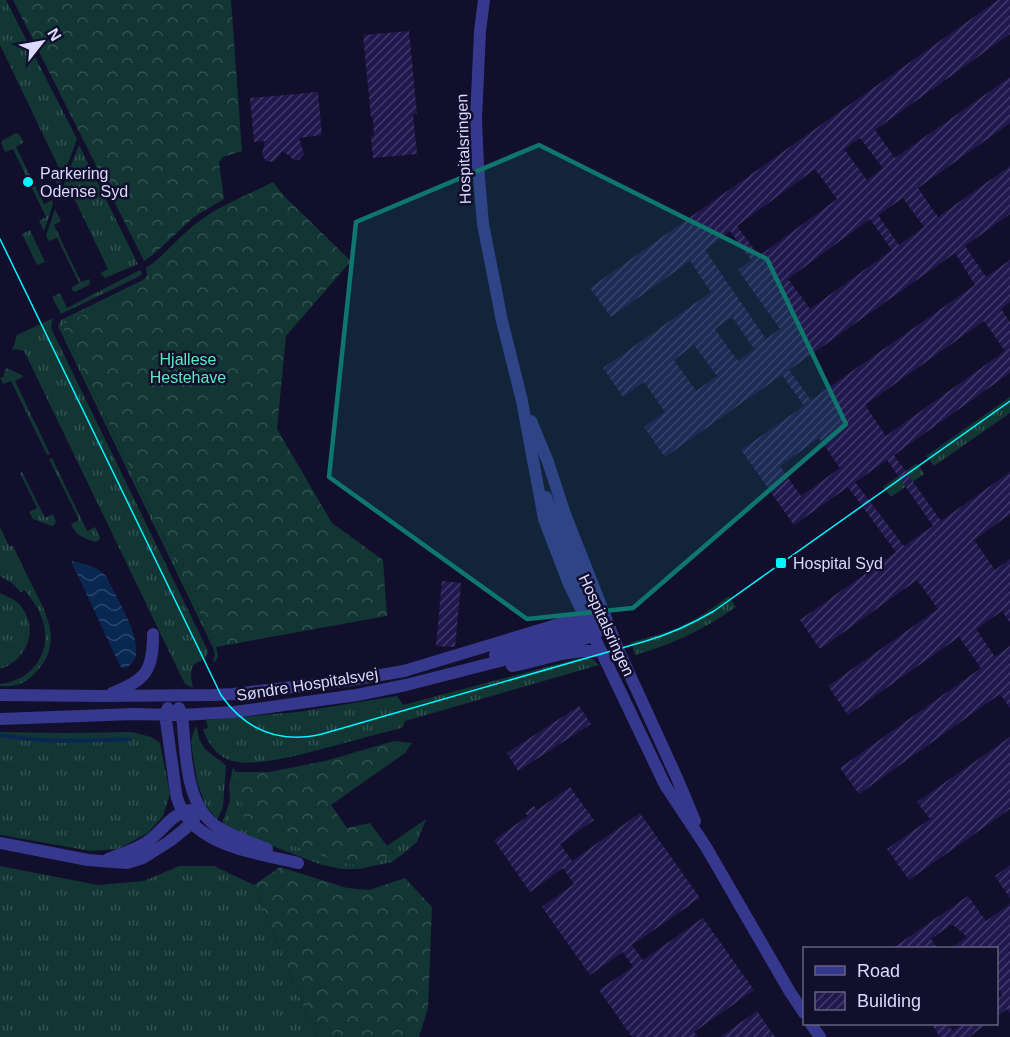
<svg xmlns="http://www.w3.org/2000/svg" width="1010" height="1037" font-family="Arial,sans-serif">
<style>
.grass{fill:url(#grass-tufts)}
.forest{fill:url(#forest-crowns)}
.water{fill:url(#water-waves)}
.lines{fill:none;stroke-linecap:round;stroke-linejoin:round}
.stream{stroke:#082751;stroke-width:4}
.building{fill:url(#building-hatch);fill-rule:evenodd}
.minor{stroke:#36388e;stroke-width:12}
.tram{stroke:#05f4ff;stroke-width:1.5}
.marked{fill:#0f766e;fill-opacity:0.2;stroke:#0f766e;stroke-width:4.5;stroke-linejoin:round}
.poi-dot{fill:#05f4ff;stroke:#120f2c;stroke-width:2}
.labels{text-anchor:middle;stroke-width:5;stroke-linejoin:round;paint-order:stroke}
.street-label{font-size:16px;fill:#dcd9ff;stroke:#120f2c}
.poi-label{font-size:16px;fill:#dcd9ff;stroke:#120f2c;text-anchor:start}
.park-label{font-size:16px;fill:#5aeabe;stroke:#120f2c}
</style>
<defs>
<pattern id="grass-tufts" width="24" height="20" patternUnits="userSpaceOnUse" patternTransform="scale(1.5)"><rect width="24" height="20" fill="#113633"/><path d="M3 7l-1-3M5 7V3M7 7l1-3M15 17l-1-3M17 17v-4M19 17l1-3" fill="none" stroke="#335252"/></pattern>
<pattern id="forest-crowns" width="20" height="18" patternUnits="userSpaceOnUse" patternTransform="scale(1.5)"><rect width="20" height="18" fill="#113633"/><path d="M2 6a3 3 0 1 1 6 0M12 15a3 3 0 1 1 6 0" fill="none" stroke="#335252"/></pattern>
<pattern id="water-waves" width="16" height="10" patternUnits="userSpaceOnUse" patternTransform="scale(1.5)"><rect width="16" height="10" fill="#082751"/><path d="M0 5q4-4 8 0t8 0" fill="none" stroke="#2b466b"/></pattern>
<pattern id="building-hatch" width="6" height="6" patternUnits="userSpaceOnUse" patternTransform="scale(1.5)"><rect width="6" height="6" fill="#21194e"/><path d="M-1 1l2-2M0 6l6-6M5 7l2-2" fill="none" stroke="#413a69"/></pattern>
</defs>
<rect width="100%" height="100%" fill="#120f2c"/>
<!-- grass -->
<path class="grass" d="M0,0h6l71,139 -18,49 -6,-12 8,-4 -61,-127z
M16,133l3,1 5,8 -8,5 28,57 8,-4 1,4 -9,27 -5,-10 7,-4 -33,-68 -8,3 -4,-9 2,-3z
M79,145l59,119 -33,14 -5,-5 8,-4 -35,-73 -8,4 -4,-8z
M55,209l6,12 -7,4 27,57 8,-3 1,3 -1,3 -14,7 -2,-1 -2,-3 8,-5 -22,-45 -8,3 -3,-5z
M30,230l15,32 -8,3 -15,-31z
M149,266l2,8 -4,9 -83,41 -2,3 154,320 2,9 -3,6 -2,-2 2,-5 -2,-7 -155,-322 3,-6 82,-40 4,-4 -1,-9z
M140,270l2,3 -2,3 -79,38 -9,-17 8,-4 7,15z
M53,318l-2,8 1,4 156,321c-1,13 -13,8 -16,17 -2,5 0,15 1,20l-8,-4 -4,-8 -157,-325 -9,-2 -3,2 5,-16z
M6,368l16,7 1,2 -8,4 35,73 -3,1 -36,-74 -8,3 -3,-6 3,-1z
M1010,397v16l-76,53 -8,-10z
M52,458l35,73 8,-4 5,11 -1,2 -4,2c-11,-4 -19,-6 -24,-18l8,-4 -30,-61z
M917,463l7,11 -33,23 -8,-10z
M22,472l23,46 8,-4 3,8 -2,3 -2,1 -19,-7 -4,-7 8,-4 -17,-35z
M0,527l9,19h4c7,15 14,29 21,43 14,27 28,55 3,82 -12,13 -20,16 -37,15v-2c32,-3 54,-33 42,-65 -3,-11 -11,-20 -17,-29l-4,2 -9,-9 -12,-7z
M0,593c7,4 15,6 20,12 20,24 7,55 -20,64z
M729,596l7,11c-35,24 -60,36 -101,48l-4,-13c19,-5 37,-9 54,-18 16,-7 30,-18 44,-28z
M584,657l9,2 6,6 -194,56 -3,7c-24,6 -48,12 -72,19 -25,6 -77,22 -101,13 -13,-5 -22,-18 -26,-31l5,-1 -2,-8 92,-8 99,-16 6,9z
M196,726c2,5 2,10 4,15 5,12 18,16 26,25l-3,41 -6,13 -12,-16 -8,-22 -6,-40 2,-8z
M0,732l68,1 64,-1 19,5 9,6 10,51 -7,22 -15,17 -30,16 -27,2 -91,-16z
M233,767l3,5 159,81 -8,-7 39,-27 -9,23 -13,11 -12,9 -33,7h-17l-20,-4 -84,-32 -16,-9 8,-23 -1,-15z
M0,866l98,19 46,-4 35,-15h35l40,19 62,152h-316z"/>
<!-- forest -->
<path class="forest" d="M13,0h218l11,151 -19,6 -4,5 5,37 -30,18 -39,36 -11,8z
M273,182l12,15 66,64 -65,75 -9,93 55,94 51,37 4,56 -171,31 -154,-320 2,-3 83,-41 4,-9 -2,-8c18,-13 31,-31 49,-44 22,-17 50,-27 75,-40z
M394,741l18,2 -7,10 -74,52 16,23 23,-5 17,23 8,8 -16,8 -29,3 -104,-35 -10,-58h33l56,-11z
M280,867l67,21 22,2 36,-12 27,29 -4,101 -9,29h-103l-62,-152z"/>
<!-- water -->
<path class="water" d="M71,561c14,3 25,5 35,15 10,21 33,56 30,79 -1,7 -6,11 -12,14l-4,-3z"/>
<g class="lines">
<!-- stream -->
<path class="stream" d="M0,735c41,8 88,6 129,4"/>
</g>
<!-- building -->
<path class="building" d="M998,0h12v34l-135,96 20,28 115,-81v46l-92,65 20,29 72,-51v48l-45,32 21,31 24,-17v42l-9,7 9,13v51l-116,82 47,66 69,-49v42l-36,26 21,30 15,-11v64l-8,-12 -26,18 19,28 15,-11v62l-10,-14 -141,100 -19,-26 141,-100 -22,-31 -111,78 -20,-29 110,-77 -21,-29 -97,69 -20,-29 96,-68 -48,-65 -54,38 -53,-75 63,-44 -22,-31 -117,82 -21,-30 21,-15 -21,-30 -21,15 -20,-29 108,-76 -21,-31 -79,56 -21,-29zM860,138l23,30 -16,12 -23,-31zM815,169l22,30 -78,57 -22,-30zM903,198l21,29 -25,18 -21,-30zM870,219l22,31 -82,59 -22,-30zM730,231l21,29 -13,10 42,59 -14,10 -61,-89zM955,253l20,32 -164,115 -22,-30zM732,317l22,32 -16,12 -23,-32zM984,321l21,30 -119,85 -21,-31zM694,345l23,31 -21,15 -22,-31zM819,438l21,30 -39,28 -21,-30zM887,460l46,66 -29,20 -49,-64z
M409,31l8,83h-4l4,40 -44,4 -2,-22h3l-1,-19h-2l-8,-82z
M318,92l4,43 -23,3 5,16 -5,6h-5l-11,-9 -10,11 -7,-1 -4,-7 3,-13 -11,1 -4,-44z
M442,581l19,2 -6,64h-1l-18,-1z
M579,706l12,18 -73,47 -11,-18z
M1010,737v72l-101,71 -22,-31 43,-30 -13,-17z
M570,787l24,33 -34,24 12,17 68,-48 60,85 -68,47 11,15 60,-42 51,72 -60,42 4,5h-66l-33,-47 34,-23 -10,-15 -33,23 -48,-68 32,-23 -11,-16 -33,24 -36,-52 34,-24 -3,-3 9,-7 3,4z
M1010,865v33l-15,-22z
M968,896l18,25 24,-17v110l-3,-5 -11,8v-17l6,-4 -6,-14v-34h-45l16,-11 -15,-13 -21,15 6,9h-44z
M757,1011l18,26h-55z
M931,1023h18l3,8 12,-8h24l-19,14h-29z"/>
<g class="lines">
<!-- minor -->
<path class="minor" d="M484,0l-4,31 -4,88 2,47 5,58 19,97 20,80 22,118 25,65 96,201 41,62 84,145 14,21
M531,421l17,41 17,52 53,135 59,129 18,43
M546,497l45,110 3,6 4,5
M495,655l93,-29 6,-5
M512,666c29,-6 58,-17 88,-15
M112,693c34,-13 41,-22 41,-59
M0,695l104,1 110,-1 20,-1 118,-14 52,-9 149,-45 31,-11 19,-3
M168,708l-3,6c3,19 5,37 8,56 1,9 2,19 4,28 14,48 80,55 121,65
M179,708l3,7c4,35 2,88 34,111 15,10 34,16 51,23
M0,719l134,-5 48,1 52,-3 123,-17 49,-10 160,-41 27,-8 14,-13
M0,843l88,17 39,3 16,-5 27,-17 22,-18 3,-6
M108,859c13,-5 27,-9 39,-17 15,-10 24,-28 42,-32
M811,1024l9,13"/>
<!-- tram -->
<path class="tram" d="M0,239l221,456c25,36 58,49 101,39l324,-93c24,-7 46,-17 68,-30l296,-210"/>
</g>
<!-- marked area -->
<path class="marked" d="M539,145l228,114 79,165 -213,184 -106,11 -198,-142 27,-255z"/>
<!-- markers -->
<g class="poi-dot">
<circle cx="28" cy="182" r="6"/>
<rect x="775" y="557" width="12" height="12" rx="3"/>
</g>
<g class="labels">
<!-- street labels -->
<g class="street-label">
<text transform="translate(463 149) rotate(-92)" y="6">Hospitalsringen</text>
<text transform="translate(607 625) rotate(65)" y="6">Hospitalsringen</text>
<text transform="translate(307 684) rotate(-9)" y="6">Søndre Hospitalsvej</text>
</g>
<!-- poi labels -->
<g class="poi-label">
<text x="40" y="179">Parkering<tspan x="40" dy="18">Odense Syd</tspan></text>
<text x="793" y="569">Hospital Syd</text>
</g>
<!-- park labels -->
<g class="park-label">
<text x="188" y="365">Hjallese<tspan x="188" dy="18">Hestehave</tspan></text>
</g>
</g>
<!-- legend -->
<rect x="803" y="947" width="195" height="78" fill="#120f2c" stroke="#636080" stroke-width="1.5"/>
<rect x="815" y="966" width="30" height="9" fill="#36388e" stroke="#636080" stroke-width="1.5"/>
<text x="857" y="977" font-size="18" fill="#dcd9ff">Road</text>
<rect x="815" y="992" width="30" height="18" fill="url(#building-hatch)" stroke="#636080" stroke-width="1.5"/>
<text x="857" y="1007" font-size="18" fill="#dcd9ff">Building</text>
<!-- north arrow -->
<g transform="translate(42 42) rotate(59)" stroke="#120f2c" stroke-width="4.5" paint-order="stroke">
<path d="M0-4.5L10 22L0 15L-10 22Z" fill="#dcd9ff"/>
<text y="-9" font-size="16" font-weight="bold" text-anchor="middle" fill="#dcd9ff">N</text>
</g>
</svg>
